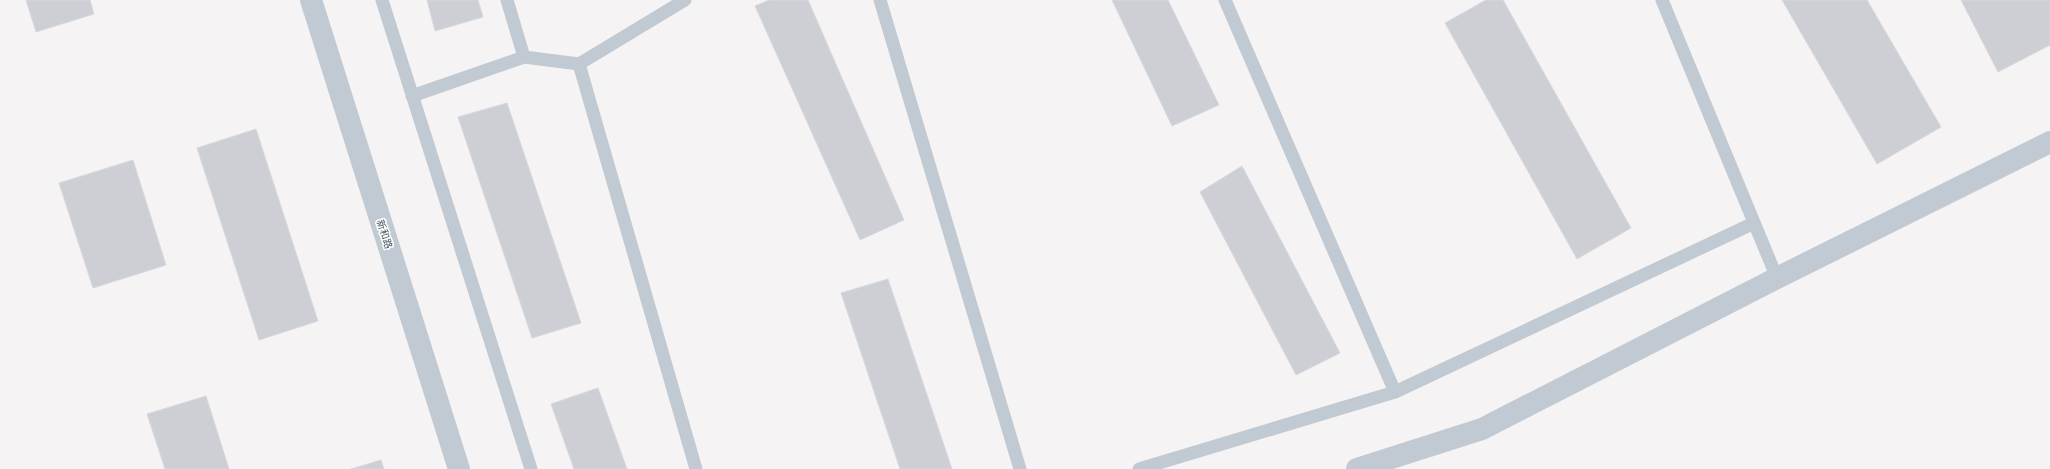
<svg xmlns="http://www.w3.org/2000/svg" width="2050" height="469" font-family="'Open Sans','Noto Sans SC',sans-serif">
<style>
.building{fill:#cdcfd5;stroke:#d7d9de}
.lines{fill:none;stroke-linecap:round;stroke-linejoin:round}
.service{stroke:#c1cad2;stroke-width:13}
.tertiary{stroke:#c1cad2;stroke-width:22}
.labels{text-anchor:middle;stroke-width:3;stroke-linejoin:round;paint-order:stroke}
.street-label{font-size:10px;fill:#4a5661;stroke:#fff}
</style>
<rect width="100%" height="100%" fill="#f5f3f3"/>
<!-- building -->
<path class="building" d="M26,0h64l4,14 -58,18z
M427,0h51l5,17 -48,14z
M769,0h39l96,220 -44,20 -105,-234z
M1112,0h56l51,105 -47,21z
M1486,0h17l128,228 -54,31 -132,-236z
M1782,0h85l74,127 -64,37z
M1961,0h89v45l-52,27z
M507,103l74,220 -49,15 -74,-221z
M256,129l62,192 -59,19 -62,-192z
M133,160l33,105 -73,23 -34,-105z
M1242,166l98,187 -44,22 -96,-183z
M888,279l64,190h-52l-59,-176z
M598,388l29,81h-53l-23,-65z
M206,396l23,73h-64l-18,-55z
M381,460l3,9h-33z"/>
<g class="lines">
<!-- service -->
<path class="service" d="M382,0l149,469
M507,0l17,57
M880,0l140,469
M1225,0l170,392
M1662,0l115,278
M579,64l117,405
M412,96l112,-39 55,7 106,-64
M1139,469l256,-77 359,-169"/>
<!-- tertiary -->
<path class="tertiary" d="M311,0l148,469
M1357,469l125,-40 295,-151 273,-136"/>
</g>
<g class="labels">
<!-- street labels -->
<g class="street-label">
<text transform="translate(385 234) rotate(72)" y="4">新和路</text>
</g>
</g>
</svg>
